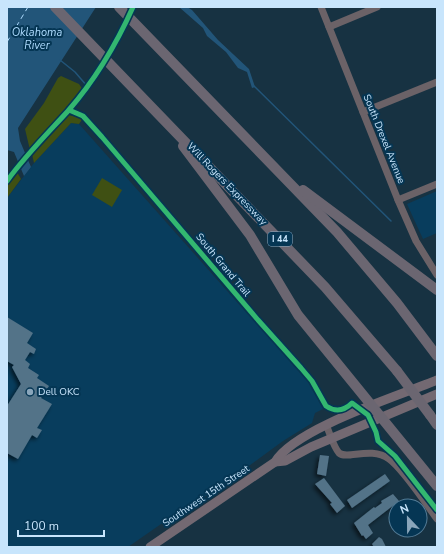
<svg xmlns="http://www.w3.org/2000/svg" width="444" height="554" viewBox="0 0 444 554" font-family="'Nunito Sans',sans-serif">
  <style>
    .built { fill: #083d5d }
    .green { fill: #3f5013 }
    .water { fill: #225579 }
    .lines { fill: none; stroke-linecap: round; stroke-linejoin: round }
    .stream { stroke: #225579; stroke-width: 1.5 }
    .ferry { stroke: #aedbfe; stroke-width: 1; stroke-dasharray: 5 4; stroke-linecap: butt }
    .building { fill: #537388; filter: url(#shadow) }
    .minor { stroke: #6b6267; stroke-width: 7 }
    .major { stroke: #736972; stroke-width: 9 }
    .highway { stroke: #6b6671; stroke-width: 10 }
    .highway-bridge { stroke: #6b6671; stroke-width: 10 }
    .cycleway-casing { stroke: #053654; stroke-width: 8 }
    .cycleway { stroke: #33b770; stroke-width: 5 }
    .poi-dot { fill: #8aa6bb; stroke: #053654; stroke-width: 1.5 }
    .labels { text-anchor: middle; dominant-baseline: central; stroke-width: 4; stroke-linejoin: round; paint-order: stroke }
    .shield { fill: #053654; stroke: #8eb0ca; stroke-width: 1 }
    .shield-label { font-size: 9px; font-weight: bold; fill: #c8e5fc }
    .street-label { font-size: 10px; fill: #c8e5fc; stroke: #053654 }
    .poi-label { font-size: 10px; fill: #c8e5fc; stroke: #053654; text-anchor: start }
    .water-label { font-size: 11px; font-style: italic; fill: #aedbfe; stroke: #053654 }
  </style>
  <defs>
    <filter id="shadow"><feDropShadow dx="-2.5" dy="2.5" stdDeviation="2" flood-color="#0009"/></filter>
  </defs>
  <rect width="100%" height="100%" fill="#173242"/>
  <!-- built -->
  <g class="built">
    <path d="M71 123 79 124 308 382 323 409 315 413 312 423 283 441 216 490 174 515 128 547H7V198L34 163Z"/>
    <path d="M437 191V233L423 239 407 204Z"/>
  </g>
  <!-- green -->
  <g class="green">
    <path d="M61 76 79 84 83 90 30 150 25 129 44 103 58 78Z"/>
    <path d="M68 115 83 118 79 124 71 123 34 163 32 154Z"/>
    <path d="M17 172 21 179 7 198V184Z"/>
    <path d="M102 178 122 190 112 207 92 195Z"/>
  </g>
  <!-- water -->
  <g class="water">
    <path d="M7 7H96L18 128 20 141 31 167 24 176 14 152 7 150Z"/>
    <path d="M179 7H187L192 10 218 40 249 69 255 87 252 88 247 72 238 68 226 52 207 36 203 28Z"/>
  </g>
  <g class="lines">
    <!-- stream -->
    <g class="stream">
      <path d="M60 60 75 72 87 86"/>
      <path d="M254 86 391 221"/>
    </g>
    <!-- ferry -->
    <path class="ferry" d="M7 42 28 7"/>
  </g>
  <!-- building -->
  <g class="building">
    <path d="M7 317 33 333 27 343 36 349 34 354 30 352 25 360 30 364 28 368 39 375 37 378 49 386 41 398 52 404 37 428 42 430 37 438 32 435 18 459 7 453V406L21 384 12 367 14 365 7 361Z"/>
    <path d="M320 455 329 456 326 476 317 474Z"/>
    <path d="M385 474 390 481 352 508 347 500Z"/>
    <path d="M324 478 345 506 337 513 330 504 332 503 315 484Z"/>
    <path d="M393 494 399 501 368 525 373 533 366 539 363 535 362 536 354 523 374 507 375 508 382 503 381 501Z"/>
    <path d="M379 537 382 539 386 547H374L372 544Z"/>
  </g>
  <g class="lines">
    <!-- minor -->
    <g class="minor">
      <path d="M321 7 398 200 416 241 437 275"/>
      <path d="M329 27 377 7"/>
      <path d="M363 112 437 82"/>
      <path d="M398 200 437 184"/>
      <path d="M326 425C330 433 333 446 339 453 347 460 371 446 389 459 403 469 426 504 437 519"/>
    </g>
    <!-- major -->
    <g class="major">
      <path d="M275 462 285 461 311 447 437 394"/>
      <path d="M150 547 275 462C295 428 399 396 437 380"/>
    </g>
    <!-- highway -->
    <g class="highway">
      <path d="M55 7 325 287 397 371"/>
      <path d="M119 7 337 232 397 303 437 356"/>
      <path d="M183 146 250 235 298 315 437 486"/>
      <path d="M303 190 437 290"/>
      <path d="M430 415 437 425"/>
    </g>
    <!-- highway-bridge -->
    <path class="highway-bridge" d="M397 371 430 415"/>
    <defs>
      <g id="cycleway">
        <path d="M69 110 83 116 102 137 258 320 301 368 312 381 326 406C335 412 344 411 352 403L368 415 376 432 378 441 395 456 437 510"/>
        <path d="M7 181C25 156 47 134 68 111 95 80 116 45 133 7"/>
      </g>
    </defs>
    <!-- cycleway casing -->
    <use href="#cycleway" class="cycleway-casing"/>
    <!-- cycleway -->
    <use href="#cycleway" class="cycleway"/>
  </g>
  <!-- markers -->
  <circle class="poi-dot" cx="30" cy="392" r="4"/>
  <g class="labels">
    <!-- shield labels -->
    <rect class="shield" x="268" y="232" width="24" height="14" rx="3"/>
    <g class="shield-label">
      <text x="280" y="239">I 44</text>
    </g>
    <!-- street labels -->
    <g class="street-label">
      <text transform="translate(384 139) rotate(68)">South Drexel Avenue</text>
      <text transform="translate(227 184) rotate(46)">Will Rogers Expressway</text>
      <text transform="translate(223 265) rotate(50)">South Grand Trail</text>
      <text transform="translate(206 496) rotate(-34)">Southwest 15th Street</text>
    </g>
    <!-- poi labels -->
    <g class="poi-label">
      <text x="38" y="392">Dell OKC</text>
    </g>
    <!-- water labels -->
    <g class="water-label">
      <text x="37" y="32">Oklahoma<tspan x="37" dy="13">River</tspan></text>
    </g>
  </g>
  <!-- border -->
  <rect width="444" height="554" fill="none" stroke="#c8e5fc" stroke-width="16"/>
  <!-- north arrow -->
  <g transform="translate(408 518) rotate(338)"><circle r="19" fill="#053654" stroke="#537c97"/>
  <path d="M0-3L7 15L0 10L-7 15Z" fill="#8aa6bb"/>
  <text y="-6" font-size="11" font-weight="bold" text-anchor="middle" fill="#c8e5fc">N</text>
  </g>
  <!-- scale -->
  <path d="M18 530v6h86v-6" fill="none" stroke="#c8e5fc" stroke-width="2"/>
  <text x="24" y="530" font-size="12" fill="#c8e5fc" stroke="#053654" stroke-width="3" paint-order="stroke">100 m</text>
</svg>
